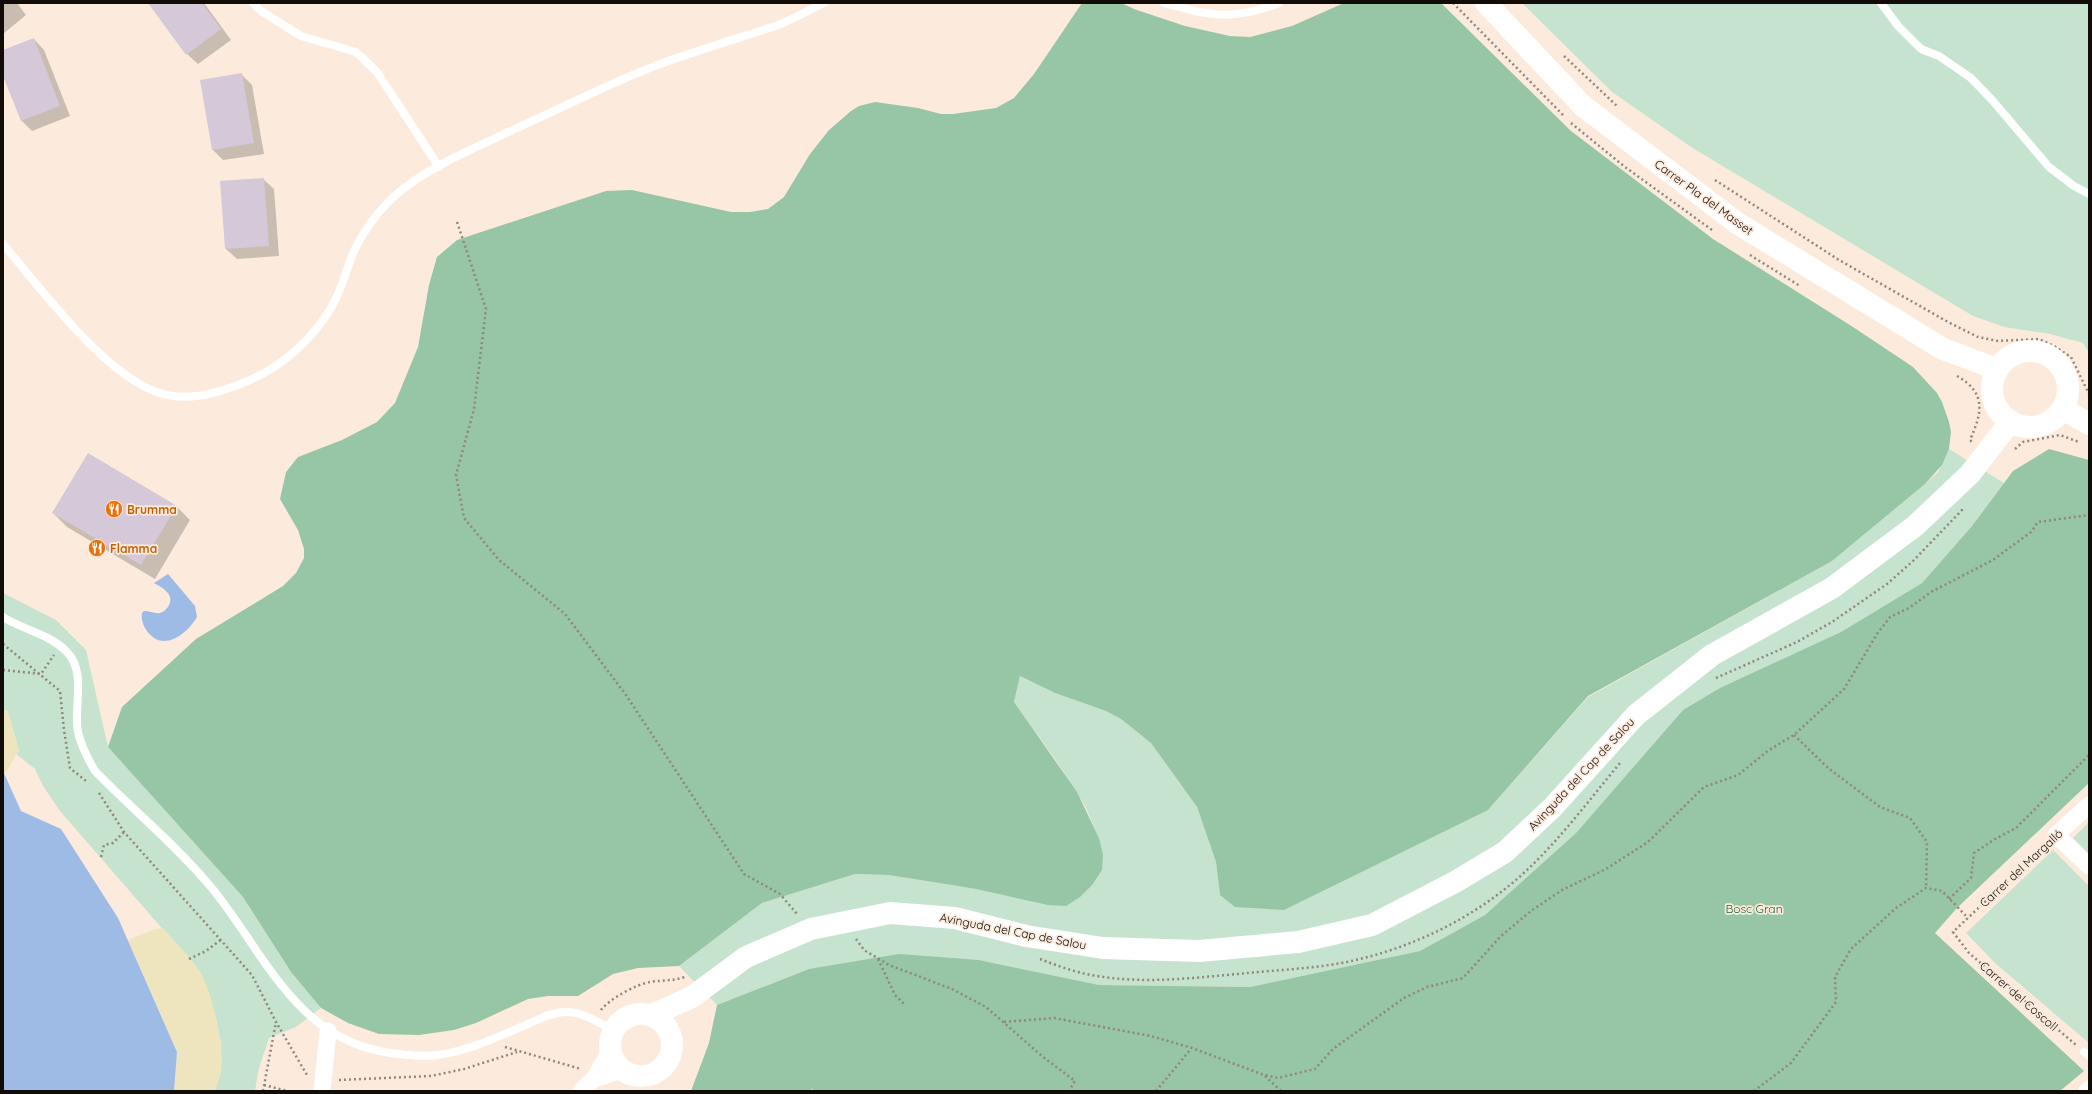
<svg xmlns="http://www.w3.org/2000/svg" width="2092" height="1094" viewBox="0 0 2092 1094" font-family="Quicksand,sans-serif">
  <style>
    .green { fill: #c6e3cf }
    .forest { fill: #96c6a5 }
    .sand { fill: #eee5bf }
    .water { fill: #9dbbe5 }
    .shadow { fill: #0003 }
    .building { fill: #d5c8d8 }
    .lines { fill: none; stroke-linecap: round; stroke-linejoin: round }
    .path { stroke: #91867c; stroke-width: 2.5; stroke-dasharray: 2 3; stroke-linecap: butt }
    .lane { stroke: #fff; stroke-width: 8 }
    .street { stroke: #fff; stroke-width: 17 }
    .secondary { stroke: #fff; stroke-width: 22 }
    .labels { text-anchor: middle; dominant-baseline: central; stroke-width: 3.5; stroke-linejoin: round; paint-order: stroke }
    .street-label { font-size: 12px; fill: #110c08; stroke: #fcebdd }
    .food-label { font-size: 12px; font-weight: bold; fill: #c56008; stroke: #fcebdd; text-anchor: start }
    .park-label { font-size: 12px; fill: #17623a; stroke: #fcebdd }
  </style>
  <rect width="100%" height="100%" fill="#fcebdd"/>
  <!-- green -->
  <g class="green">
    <path d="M1522 3H2089V353L2083 343 2050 334 2004 327 1973 316 1694 149 1612 92Z"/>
    <path d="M1949 449 2004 483 1972 526 1922 583 1841 632 1683 710 1576 833 1485 915 1420 951 1250 987 1099 985 979 960 809 969 717 1005 679 966 762 903 855 874 889 875 976 889 1099 838 1085 806 1057 762 1014 702 1020 676 1055 693 1106 711 1121 719 1151 743 1197 807 1216 862 1220 895 1488 810 1588 697 1832 561 1925 484 1938 472Z"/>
    <path d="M3 593 56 620 86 650 108 747 243 897 291 972 321 1008 296 1027 269 1038 259 1068 255 1091H215L221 1071V1044L216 1018 199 971 60 811 43 786 35 769 16 754 19 750 7 710H3Z"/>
    <path d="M2089 822V854L2073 838Z"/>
    <path d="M2053 850 2089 886V1043L1996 964 1966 933Z"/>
  </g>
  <!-- forest -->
  <g class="forest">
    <path d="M1082 3H1121L1134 9 1185 26 1230 36 1250 37 1292 26 1344 3H1441L1571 131 1713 239 1853 327 1913 367 1937 393 1942 402 1949 422 1951 432 1949 449 1942 465 1925 484 1832 561 1588 696 1488 810 1284 910 1235 907 1220 895 1216 862 1197 807 1151 743 1121 719 1106 711 1055 693 1020 676 1014 702 1077 792 1099 838 1103 855 1102 870 1092 885 1080 897 1066 906 1048 905 976 889 889 875 855 874 762 903 679 966 638 968 613 974 578 996H548L528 999 476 1023 454 1030 419 1035 379 1034 348 1023 321 1008 291 972 243 897 108 747 122 707 196 639 283 586 296 573 304 558V549L298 530 280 499 286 472 298 457 342 440 377 422 395 403 418 347 429 285 437 257 457 240 606 191 632 190 731 212H750L768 209 784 197 810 154 829 130 851 111 859 106 875 102 918 108 941 114H953L996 108 1014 98 1034 74Z"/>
    <path d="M2049 449 2089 460V783L1957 908 1935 933 2084 1071 2060 1091H814L812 1089 810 1091H691L709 1043 717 1005 809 969 899 954 979 960 1099 985 1250 987 1420 951 1485 915 1576 833 1683 710 1720 688 1841 632 1922 583 1972 526 2013 471Z"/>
  </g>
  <!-- sand -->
  <g class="sand">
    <path d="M3 710H7L19 750 5 774 3 771Z"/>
    <path d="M163 928C175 942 188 955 199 970 212 990 225 1048 221 1071 220 1077 217 1084 215 1091H174L177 1051 128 940 152 930Z"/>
  </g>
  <!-- water -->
  <g class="water">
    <path d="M168 574 195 606 197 617C187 634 163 653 147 631 143 625 141 620 142 613L144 611C149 611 155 614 160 613 164 612 165 610 168 607 176 595 163 588 154 583Z"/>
    <path d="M3 771 21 811 61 829 118 918 177 1052 174 1091H3Z"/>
  </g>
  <!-- shadow -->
  <g class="shadow">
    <path d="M3 3H17L26 15 3 34Z"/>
    <path d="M150 3H204L231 40 198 64 187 54Z"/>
    <path d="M34 39 44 50 70 116 32 131 21 120 3 73V51Z"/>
    <path d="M241 74 252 85 264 154 223 160 213 150 201 81Z"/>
    <path d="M263 179 274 189 279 256 237 259 226 249Z"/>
    <path d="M176 506 190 520 155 579 67 527 53 513Z"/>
  </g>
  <!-- building -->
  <g class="building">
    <path d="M148 3H202L221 29 186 55Z"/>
    <path d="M34 38 60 106 21 121 3 76V50Z"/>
    <path d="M242 73 254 143 212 150 200 80Z"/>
    <path d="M264 178 269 246 225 249 220 181Z"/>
    <path d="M88 453 177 506 141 565 52 513Z"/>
  </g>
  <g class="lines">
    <!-- path -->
    <g class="path">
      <path d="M1453 3 1563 115"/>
      <path d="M1564 56 1617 106"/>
      <path d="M1571 123 1625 167 1712 230"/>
      <path d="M1715 180 1839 260 1948 322 1978 337 1998 341 2039 339 2054 346 2071 357 2089 394"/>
      <path d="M457 222 486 309 474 409 456 475 464 518 499 560 565 614 626 695 744 874 780 894 797 914"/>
      <path d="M1750 255 1800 286"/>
      <path d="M1957 376C1987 393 1982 413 1970 440L1972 442"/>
      <path d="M2015 449 2023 442 2060 435 2079 442"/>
      <path d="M3 644 60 691 64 730 70 768 86 781"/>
      <path d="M3 670 41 674 54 655"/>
      <path d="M1716 678 1797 642 1832 622 1887 584 1913 561 1963 509"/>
      <path d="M1794 735 1828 768 1880 807 1910 818 1927 842 1926 888"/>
      <path d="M99 793 124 832 252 975 276 1022 307 1075"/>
      <path d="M2044 846 1953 932 1969 953 2076 1045"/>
      <path d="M101 857 104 845 113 843 124 832"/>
      <path d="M1949 899 1971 878 1974 853 1995 839 2016 828 2089 755"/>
      <path d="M856 939 864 950 889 965 952 989 986 1007 1043 1057 1075 1081 1069 1091"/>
      <path d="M189 959 206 951 222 939"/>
      <path d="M878 959 895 995 904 1004"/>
      <path d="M1040 959C1058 966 1077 973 1097 976 1144 984 1191 978 1238 974 1274 970 1311 969 1347 962 1413 948 1477 917 1527 870 1561 838 1590 799 1620 763"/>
      <path d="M601 1010C609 999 637 984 650 982 663 980 673 981 685 977"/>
      <path d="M1004 1022 1054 1018 1151 1036 1192 1048 1264 1075"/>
      <path d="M505 1047 581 1069"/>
      <path d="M339 1080 431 1076 464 1069 517 1052"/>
      <path d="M264 1085 287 1091"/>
      <path d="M263 1091 276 1022"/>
      <path d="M1156 1091 1191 1049"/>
      <path d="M1281 1091 1264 1075 1278 1078 1315 1069 1333 1049 1404 998 1427 987 1463 978 1501 936 1531 911 1562 890 1606 869 1648 842 1704 787 1738 775 1769 750 1794 735 1844 689 1877 634 1890 617 1909 608 1931 592 1993 560 2031 532 2038 522 2089 515"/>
      <path d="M1754 1091 1791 1063 1836 1002 1835 977 1851 949 1896 908 1926 888 1942 891 1968 918"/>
    </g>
    <!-- lane -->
    <g class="lane">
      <path d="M253 3 261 11 301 36 356 52 377 72 439 167"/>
      <path d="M1164 3C1211 16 1233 21 1279 3"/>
      <path d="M1881 3 1898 26 1921 49 1939 56 1971 78 1993 101 2049 167 2074 186 2089 194"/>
      <path d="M3 244C41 288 114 390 173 396 196 399 216 393 238 385 278 370 309 344 331 308 342 290 346 270 354 251 368 222 387 199 414 181 446 159 484 144 519 127 566 106 612 82 660 64 699 50 739 38 778 25 794 19 809 10 824 3"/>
      <path d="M3 617C23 630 50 634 67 652 87 673 73 707 78 732 81 746 88 759 95 771 133 810 176 845 211 887 263 950 294 1037 385 1052 402 1055 420 1057 437 1055 467 1051 493 1039 521 1027 536 1021 550 1012 567 1012 583 1012 598 1023 612 1029"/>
      <path d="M2084 1052 2089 1056"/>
    </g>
    <!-- street -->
    <g class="street">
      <path d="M2089 805 2056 835 2089 866"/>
      <path d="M594 1079 622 1070"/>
      <path d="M322 1091 328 1031"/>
      <path d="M581 1091 594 1079 609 1053"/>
      <path d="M2087 1091 2089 1089"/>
    </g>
    <!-- secondary -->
    <g class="secondary">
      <path d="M1486 3 1583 106 1737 223 1943 349 1997 369"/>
      <circle cx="2030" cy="389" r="38"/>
      <path d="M2063 409 2089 424"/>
      <circle cx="641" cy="1045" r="31"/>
      <path d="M652 1015 692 997 746 957 811 929 890 913 955 918 1026 936 1103 948 1199 951 1298 942 1372 925 1455 882 1505 852 1552 808 1636 715 1712 655 1832 588 1915 526 1970 474 2010 422"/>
    </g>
  </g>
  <!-- icons -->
  <defs>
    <symbol id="restaurant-disc" viewBox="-11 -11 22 22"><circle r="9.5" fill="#e8710a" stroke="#fcebdd"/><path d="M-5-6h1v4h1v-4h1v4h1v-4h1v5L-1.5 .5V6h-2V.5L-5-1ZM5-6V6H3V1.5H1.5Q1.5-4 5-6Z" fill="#fff"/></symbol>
  </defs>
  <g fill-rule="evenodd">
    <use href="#restaurant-disc" x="104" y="499" width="20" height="20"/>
    <use href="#restaurant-disc" x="87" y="538" width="20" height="20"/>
  </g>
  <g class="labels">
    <!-- street labels -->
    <g class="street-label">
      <text transform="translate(1704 197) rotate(36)">Carrer Pla del Masset</text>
      <text transform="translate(1581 774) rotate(-47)">Avinguda del Cap de Salou</text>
      <text transform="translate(2021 868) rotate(-43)">Carrer del Margalló</text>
      <text transform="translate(1013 931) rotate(11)">Avinguda del Cap de Salou</text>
      <text transform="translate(2019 996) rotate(41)">Carrer del Coscoll</text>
    </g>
    <!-- food labels -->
    <g class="food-label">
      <text x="127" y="509">Brumma</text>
      <text x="110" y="548">Flamma</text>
    </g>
    <!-- park labels -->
    <g class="park-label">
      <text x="1754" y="908">Bosc Gran</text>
    </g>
  </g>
  <!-- border -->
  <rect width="2092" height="1094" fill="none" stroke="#110c08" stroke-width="8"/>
</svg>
